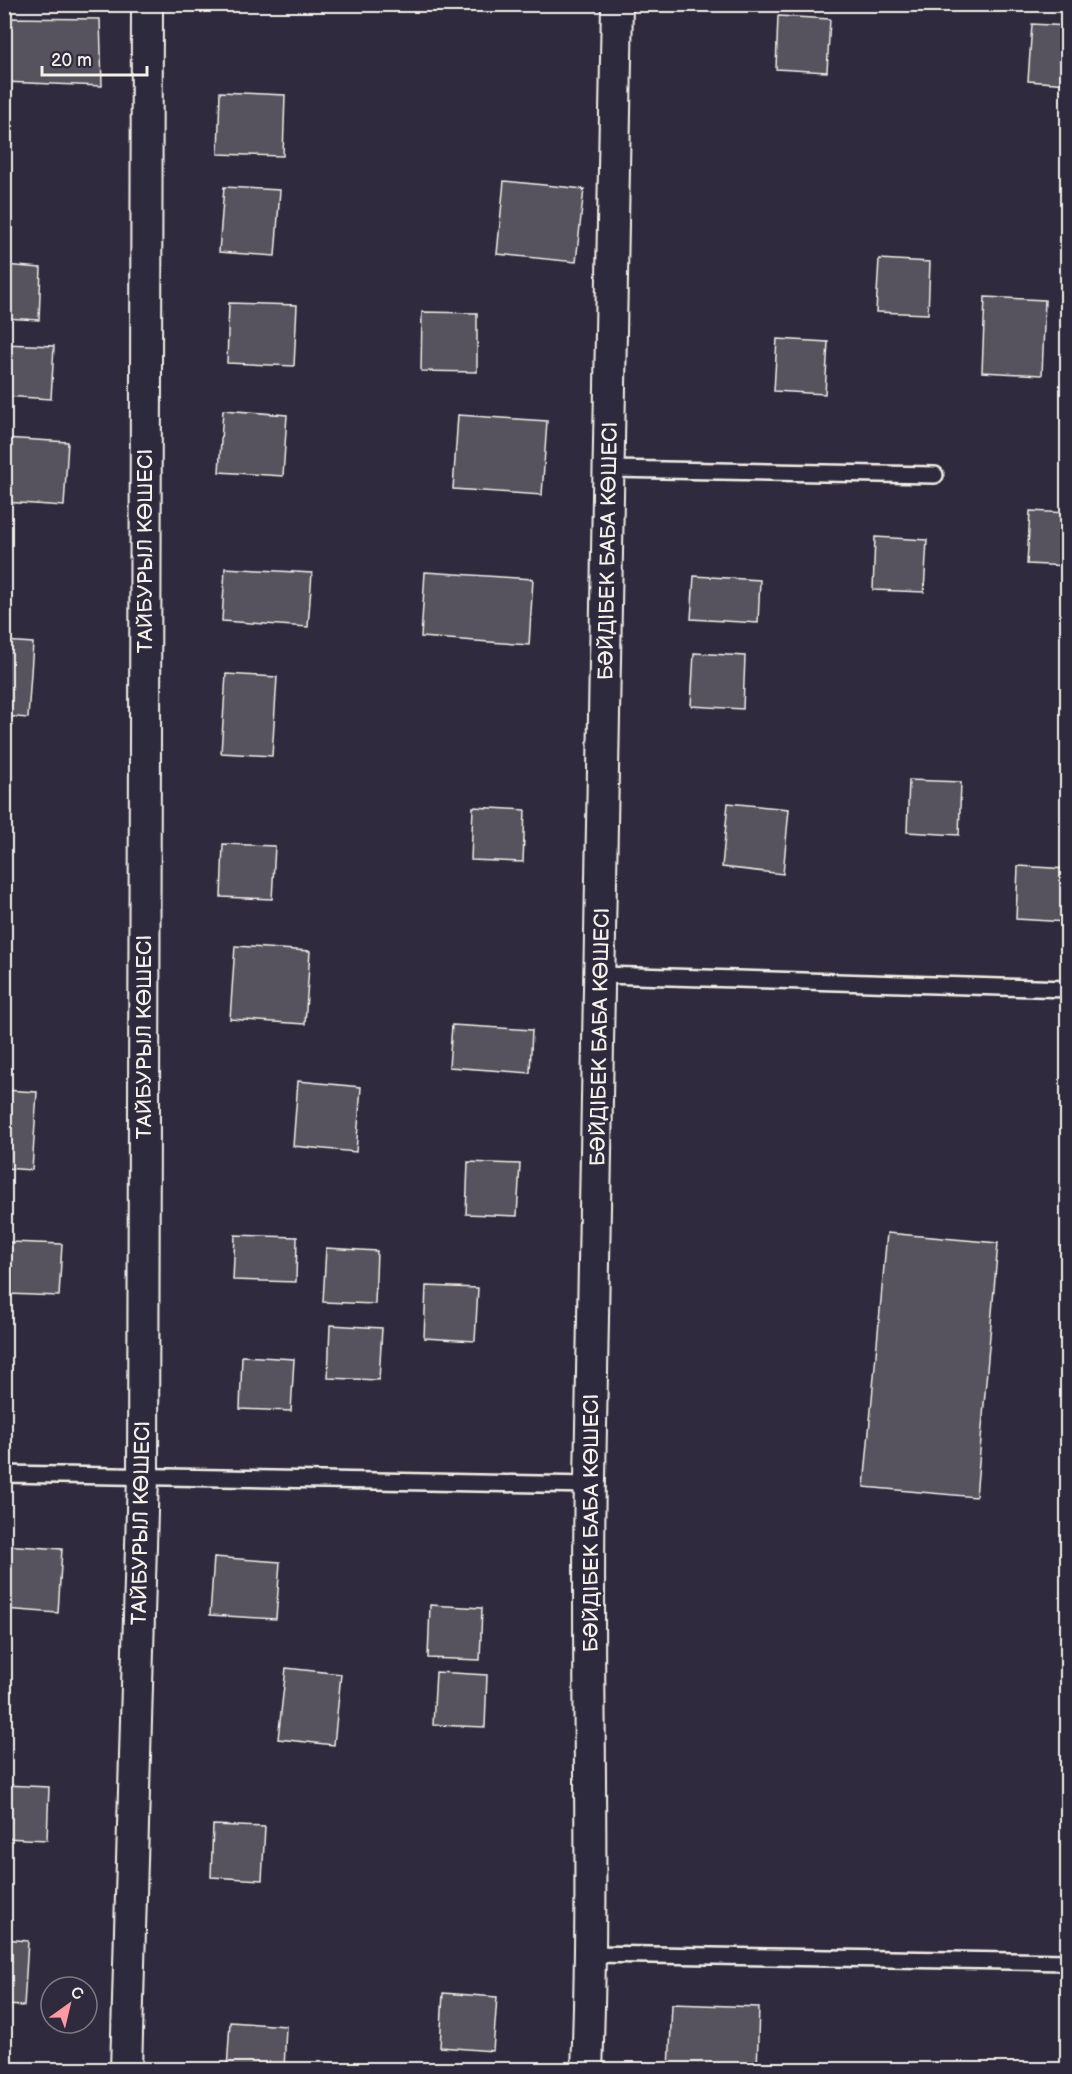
<svg xmlns="http://www.w3.org/2000/svg" width="1072" height="2074" viewBox="0 0 1072 2074" font-family="'Balsamiq Sans',sans-serif">
  <style>
    .building { fill: #56525f; stroke: #f4f1e8; stroke-width: 1.5 }
    .lines { fill: none; stroke-linecap: round; stroke-linejoin: round }
    .lane-casing { stroke: #f4f1e8; stroke-width: 20 }
    .street-casing { stroke: #f4f1e8; stroke-width: 34 }
    .lane { stroke: #2f2a3d; stroke-width: 15 }
    .street { stroke: #2f2a3d; stroke-width: 30 }
    .labels { text-anchor: middle; dominant-baseline: central; stroke-width: 4.5; stroke-linejoin: round; paint-order: stroke }
    .street-label { font-size: 21px; fill: #f4f1e8; stroke: #2f2a3d }
  </style>
  <rect width="100%" height="100%" fill="#2f2a3d"/>
  <filter id="ink" filterUnits="userSpaceOnUse"><feTurbulence type="fractalNoise" baseFrequency=".0167" numOctaves="2"/><feDisplacementMap in="SourceGraphic" scale="12" xChannelSelector="R" yChannelSelector="G"/><feConvolveMatrix kernelMatrix="1 2 1 2 8 2 1 2 1" color-interpolation-filters="sRGB"/></filter>
  <g filter="url(#ink)">
    <!-- building -->
    <g class="building">
      <path d="M778 16 830 19 827 72 776 69Z"/>
      <path d="M5 18 100 19 102 86 4 82Z"/>
      <path d="M1032 24 1068 26V84L1028 81Z"/>
      <path d="M220 92 285 95 283 156 218 154Z"/>
      <path d="M504 181 584 189 576 262 497 254Z"/>
      <path d="M224 187 280 190 275 256 219 252Z"/>
      <path d="M879 259 930 262 928 314 876 312Z"/>
      <path d="M4 265 41 268 39 320 4 318Z"/>
      <path d="M985 297 1045 300 1042 375 982 372Z"/>
      <path d="M229 303 297 305 294 366 227 363Z"/>
      <path d="M422 312 477 313V372L421 371Z"/>
      <path d="M777 339 828 342 825 394 774 391Z"/>
      <path d="M4 344 54 346 51 399 4 396Z"/>
      <path d="M223 410 287 415 283 476 219 472Z"/>
      <path d="M458 415 547 421 542 495 453 489Z"/>
      <path d="M4 438 68 442 64 506 4 502Z"/>
      <path d="M1030 511 1068 513V566L1027 564Z"/>
      <path d="M875 537 927 540 924 592 873 590Z"/>
      <path d="M225 568 312 573 308 627 222 621Z"/>
      <path d="M425 572 533 579 529 645 421 637Z"/>
      <path d="M694 576 760 580 758 623 691 619Z"/>
      <path d="M4 641 33 643 28 718 4 716Z"/>
      <path d="M694 653 745 656 743 709 691 706Z"/>
      <path d="M226 674 277 677 272 756 221 753Z"/>
      <path d="M909 780 961 782 959 835 907 832Z"/>
      <path d="M728 803 789 809 783 874 722 867Z"/>
      <path d="M473 807 525 810 523 862 471 860Z"/>
      <path d="M223 844 275 846 272 899 221 897Z"/>
      <path d="M1018 866 1068 869 1067 922 1016 919Z"/>
      <path d="M235 946 310 951 305 1024 230 1019Z"/>
      <path d="M452 1025 532 1030 530 1073 449 1067Z"/>
      <path d="M298 1081 361 1087 356 1152 293 1146Z"/>
      <path d="M4 1090 37 1092 32 1170 4 1168Z"/>
      <path d="M468 1162 520 1164 517 1216 466 1214Z"/>
      <path d="M887 1233 998 1243 976 1497 864 1487Z"/>
      <path d="M235 1235 297 1237 296 1282 233 1280Z"/>
      <path d="M10 1242 62 1244 59 1296 8 1294Z"/>
      <path d="M326 1248 377 1251 375 1304 323 1302Z"/>
      <path d="M426 1286 478 1288 475 1341 424 1338Z"/>
      <path d="M330 1325 382 1328 379 1380 328 1378Z"/>
      <path d="M242 1356 294 1359 291 1411 240 1409Z"/>
      <path d="M4 1545 62 1549 58 1613 4 1609Z"/>
      <path d="M214 1557 280 1562 276 1619 210 1615Z"/>
      <path d="M430 1605 482 1608 480 1660 428 1658Z"/>
      <path d="M286 1668 341 1674 334 1745 278 1739Z"/>
      <path d="M436 1672 487 1675 485 1727 433 1725Z"/>
      <path d="M4 1785 49 1787 47 1840 4 1838Z"/>
      <path d="M213 1825 265 1827 262 1880 211 1877Z"/>
      <path d="M4 1939 28 1941 24 2006 4 2005Z"/>
      <path d="M443 1993 497 1997 493 2051 440 2047Z"/>
      <path d="M672 2004 759 2007 757 2070H669Z"/>
      <path d="M230 2022 286 2026 284 2070H227Z"/>
    </g>
    <g class="lines">
      <defs>
        <g id="lane">
          <path d="M610 469 935 475"/>
          <path d="M602 975 1068 989"/>
          <path d="M4 1474 590 1485"/>
          <path d="M592 1954 1068 1962"/>
        </g>
        <g id="street">
          <path d="M126 2070 143 1476 147 4"/>
          <path d="M587 2070C595 1872 586 1675 590 1478 600 987 609 496 617 4"/>
        </g>
      </defs>
      <!-- lane casing -->
      <use href="#lane" class="lane-casing"/>
      <!-- street casing -->
      <use href="#street" class="street-casing"/>
      <!-- lane -->
      <use href="#lane" class="lane"/>
      <!-- street -->
      <use href="#street" class="street"/>
    </g>
  </g>
  <g class="labels">
    <!-- street labels -->
    <g class="street-label">
      <text transform="translate(145 551) rotate(-90)">ТАЙБУРЫЛ КӨШЕСІ</text>
      <text transform="translate(608 551) rotate(-89)">БӘЙДІБЕК БАБА КӨШЕСІ</text>
      <text transform="translate(144 1037) rotate(-90)">ТАЙБУРЫЛ КӨШЕСІ</text>
      <text transform="translate(600 1037) rotate(-89)">БӘЙДІБЕК БАБА КӨШЕСІ</text>
      <text transform="translate(141 1523) rotate(-89)">ТАЙБУРЫЛ КӨШЕСІ</text>
      <text transform="translate(591 1523) rotate(-90)">БӘЙДІБЕК БАБА КӨШЕСІ</text>
    </g>
  </g>
  <!-- margin -->
  <rect width="1072" height="2074" fill="none" stroke="#2f2a3d" stroke-width="24"/>
  <rect x="12" y="12" width="1048" height="2050" fill="none" stroke="#f4f1e8" stroke-width="2" filter="url(#ink)"/>
  <!-- north arrow -->
  <g transform="translate(69 2005) rotate(34)"><circle r="28" fill="#2f2a3d" stroke="#7e7a81" stroke-width="1.5"/>
  <path d="M0-4.5L10 22L0 15L-10 22Z" fill="#ff9aa2"/>
  <text y="-9" font-size="16" font-weight="bold" text-anchor="middle" fill="#f4f1e8">С</text>
  </g>
  <!-- scale -->
  <path d="M42 66v9h105v-9" fill="none" stroke="#f4f1e8" stroke-width="3"/>
  <text x="51" y="66" font-size="18" fill="#f4f1e8" stroke="#2f2a3d" stroke-width="4.5" paint-order="stroke">20 m</text>
</svg>
